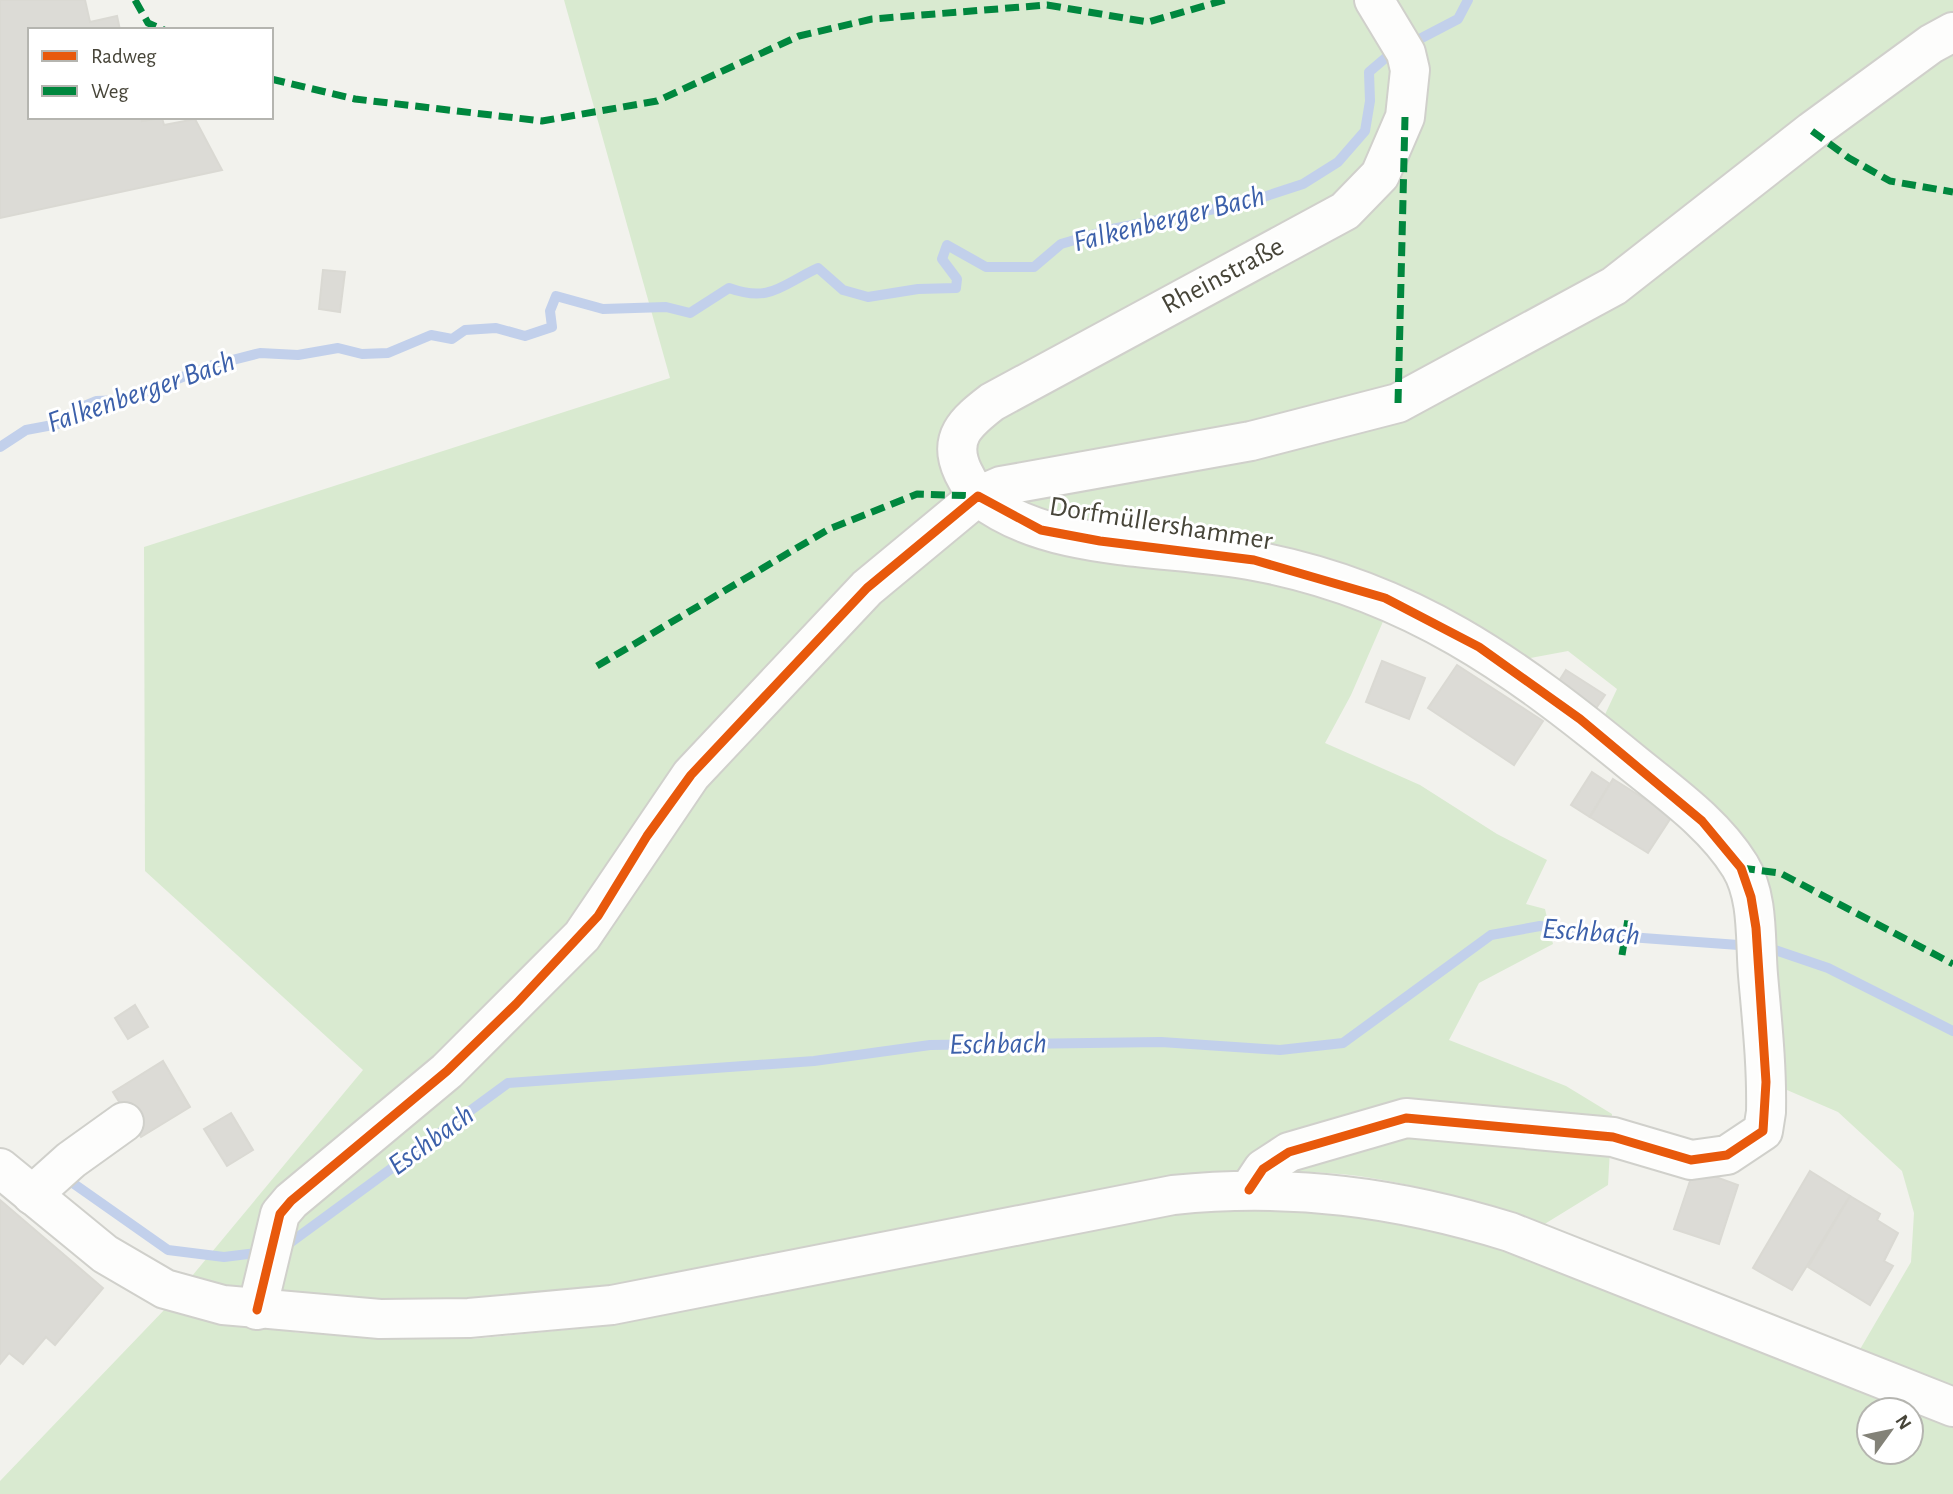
<svg xmlns="http://www.w3.org/2000/svg" width="1953" height="1494" viewBox="0 0 1953 1494" font-family="'Alegreya Sans',sans-serif">
  <style>
    .green { fill: #d9ead0; fill-rule: evenodd }
    .lines { fill: none; stroke-linecap: round; stroke-linejoin: round }
    .stream { stroke: #c2d0eb; stroke-width: 10 }
    .building { fill: #dcdbd6; stroke: #dad9d3; stroke-width: 2 }
    .minor-casing { stroke: #d0d0cb; stroke-width: 42 }
    .minor { stroke: #fdfdfc; stroke-width: 38 }
    .quiet { stroke: #00873e; stroke-width: 7; stroke-dasharray: 14 7; stroke-linecap: butt }
    .cycleway-casing { stroke: #fff; stroke-width: 13 }
    .cycleway { stroke: #e8590c; stroke-width: 9 }
    .labels { text-anchor: middle; dominant-baseline: central; stroke-width: 6; stroke-linejoin: round; paint-order: stroke }
    .street-label { font-size: 28px; fill: #474539; stroke: #fff }
    .water-label { font-size: 30px; font-style: italic; fill: #3c60aa; stroke: #fff }
  </style>
  <rect width="100%" height="100%" fill="#f2f2ed"/>
  <!-- green -->
  <g class="green">
    <path d="M564 0H1953V1386L1859 1351 1911 1262 1914 1213 1902 1171 1838 1112 1780 1087 1770 923 1757 854 1689 790 1601 723 1617 689 1568 651 1525 659 1385 617 1351 695 1325 743 1420 785 1497 834 1547 860 1526 904 1545 909 1553 944 1479 983 1449 1040 1566 1086 1612 1114 1608 1185 1543 1225C1490 1206 1438 1190 1383 1180 1311 1167 1235 1171 1163 1177L572 1296 392 1302 226 1290 192 1276 363 1070 145 871 144 547 670 378Z"/>
    <path d="M1269 1209 1343 1213 1485 1241 1953 1424V1494H0V1481L166 1308 299 1333 472 1339 596 1327 1102 1226 1188 1212ZM1869 1410H1911V1452H1869Z"/>
  </g>
  <g class="lines">
    <!-- stream -->
    <g class="stream">
      <path d="M0 447 26 430 58 424 79 408 96 401 124 400 213 365 260 353 298 355 338 348 362 354 388 353 431 335 452 339 465 330 496 328 525 336 552 327 550 311 556 296 603 309 666 307 690 313 729 288C771 303 781 285 818 268L843 290 868 297 918 289 956 288 957 279 942 259 947 245 986 267H1034L1061 244 1112 229 1245 203 1303 184 1338 162 1365 131 1370 101 1369 72 1389 55 1458 19 1468 0"/>
      <path d="M67 1179 168 1250 224 1257 264 1252"/>
      <path d="M283 1248 508 1083 814 1061 930 1045 1161 1042 1280 1050 1343 1043 1491 935 1540 926 1629 937 1766 947 1828 968 1953 1031"/>
    </g>
  </g>
  <!-- building -->
  <g class="building">
    <path d="M0 0H85L90 22 117 16 120 30H30V117H142V121L162 118 164 125 195 119 222 170 0 218Z"/>
    <path d="M323 270 345 272 340 312 319 309Z"/>
    <path d="M1382 661 1425 678 1409 719 1366 702Z"/>
    <path d="M1457 665 1543 721 1514 765 1428 708Z"/>
    <path d="M1566 670 1605 695 1592 714 1554 689Z"/>
    <path d="M1592 772 1610 784 1590 817 1571 805Z"/>
    <path d="M1613 779 1672 816 1648 853 1590 817Z"/>
    <path d="M135 1005 148 1027 128 1039 115 1018Z"/>
    <path d="M163 1061 190 1107 141 1137 113 1092Z"/>
    <path d="M231 1113 253 1150 227 1166 204 1129Z"/>
    <path d="M1694 1169 1738 1185 1719 1244 1674 1229Z"/>
    <path d="M1810 1171 1850 1196 1792 1290 1753 1268Z"/>
    <path d="M1850 1196 1880 1214 1877 1220 1898 1233 1884 1261 1893 1266 1870 1305 1808 1267Z"/>
    <path d="M0 1200 103 1288 55 1345 46 1337 23 1364 9 1353 0 1364Z"/>
  </g>
  <g class="lines">
    <defs>
      <g id="minor">
        <path d="M0 1168 105 1254 165 1289 223 1305 380 1319 469 1318 612 1305 1173 1195C1291 1183 1397 1197 1510 1232L1953 1407"/>
        <path d="M1249 1190 1263 1169 1289 1152 1406 1118 1613 1137 1691 1160 1727 1155 1763 1131 1766 1112C1767 1066 1762 1021 1758 975 1755 940 1759 897 1740 866 1714 824 1671 794 1633 763 1515 666 1410 590 1255 561 1169 544 1052 554 980 498 974 492 967 480 963 472 947 438 966 422 992 402L1345 211 1380 175 1405 117 1410 70 1406 53 1374 0"/>
        <path d="M32 1195 71 1160 124 1122"/>
        <path d="M257 1310 280 1214 291 1201 447 1071 582 936 691 775 867 588 978 496 1001 486 1251 441 1398 403 1614 286 1812 131 1931 44 1953 32"/>
      </g>
    </defs>
    <!-- minor casing -->
    <use href="#minor" class="minor-casing"/>
    <!-- minor -->
    <use href="#minor" class="minor"/>
    <!-- quiet -->
    <g class="quiet">
      <path d="M135 0 148 23 164 30"/>
      <path d="M271 79 355 99 542 121 657 101 799 36 872 19 1047 5 1148 22 1225 0"/>
      <path d="M1812 131 1849 158 1890 181 1953 192"/>
      <path d="M1398 403 1405 117"/>
      <path d="M597 666 829 529 917 494 978 496"/>
      <path d="M1741 868 1780 873 1953 964"/>
      <path d="M1622 955 1628 919"/>
    </g>
    <defs>
      <path id="cycleway" d="M257 1310 280 1214 291 1201 447 1071 516 1004 598 916 647 836 691 775 867 588 978 496 1041 530 1100 541 1254 560 1385 598 1479 647 1580 719 1702 821 1741 868 1751 897 1756 928 1766 1082 1763 1131 1727 1155 1691 1160 1613 1137 1406 1118 1289 1152 1263 1169 1249 1190"/>
    </defs>
    <!-- cycleway casing -->
    <use href="#cycleway" class="cycleway-casing"/>
    <!-- cycleway -->
    <use href="#cycleway" class="cycleway"/>
  </g>
  <g class="labels">
    <!-- street labels -->
    <g class="street-label">
      <text transform="translate(1223 276) rotate(-28)">Rheinstraße</text>
      <text transform="translate(1161 524) rotate(9)">Dorfmüllershammer</text>
    </g>
    <!-- water labels -->
    <g class="water-label">
      <text transform="translate(1169 219) rotate(-14)">Falkenberger Bach</text>
      <text transform="translate(141 392) rotate(-19)">Falkenberger Bach</text>
      <text transform="translate(1591 932) rotate(4)">Eschbach</text>
      <text transform="translate(998 1044) rotate(-1)">Eschbach</text>
      <text transform="translate(431 1140) rotate(-36)">Eschbach</text>
    </g>
  </g>
  <!-- legend -->
  <rect x="28" y="28" width="245" height="91" fill="#ffffff" stroke="#b5b5b0" stroke-width="2"/>
  <rect x="42" y="51" width="35" height="10" fill="#e8590c" stroke="#b5b5b0" stroke-width="2"/>
  <text x="91" y="63" font-size="21" fill="#474539">Radweg</text>
  <rect x="42" y="86" width="35" height="10" fill="#00873e" stroke="#b5b5b0" stroke-width="2"/>
  <text x="91" y="98" font-size="21" fill="#474539">Weg</text>
  <!-- north arrow -->
  <g transform="translate(1890 1431) rotate(57)"><circle r="33" fill="#ffffff" stroke="#b5b5b0" stroke-width="2"/>
  <path d="M0-5L12 26L0 18L-12 26Z" fill="#838278"/>
  <text y="-10" font-size="19" font-weight="bold" text-anchor="middle" fill="#474539">N</text>
  </g>
</svg>
